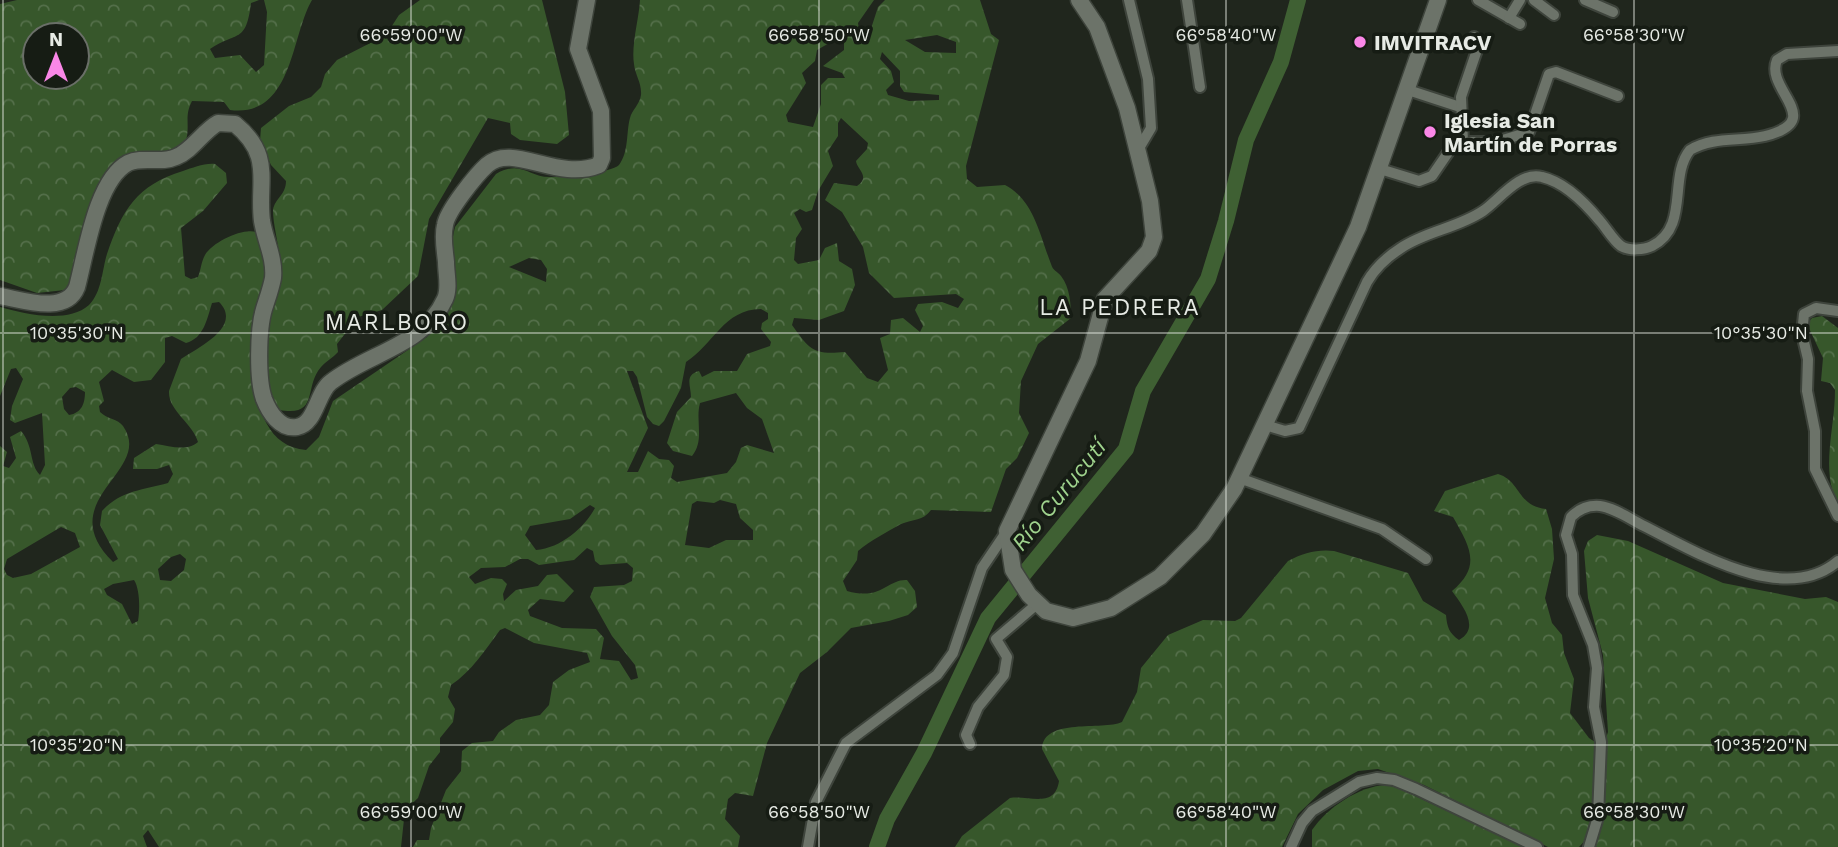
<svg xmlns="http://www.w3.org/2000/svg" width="1838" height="847" viewBox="0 0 1838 847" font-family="'Work Sans',sans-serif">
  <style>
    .forest { fill: url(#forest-crowns); fill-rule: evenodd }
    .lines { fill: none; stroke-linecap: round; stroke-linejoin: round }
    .river { stroke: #3f6033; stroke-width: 16 }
    .street-casing { stroke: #3e443c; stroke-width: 14 }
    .secondary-casing { stroke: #3e443c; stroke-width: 19 }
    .street { stroke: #6c7369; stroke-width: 10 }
    .secondary { stroke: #6c7369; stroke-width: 16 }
    .ticks { fill: none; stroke: #e7ebe5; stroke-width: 2; stroke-opacity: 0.45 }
    .poi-dot { fill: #fa87e7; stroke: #161c14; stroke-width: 2.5 }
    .labels { text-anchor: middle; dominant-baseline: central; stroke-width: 7; stroke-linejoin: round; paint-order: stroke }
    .poi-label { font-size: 21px; font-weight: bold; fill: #e7ebe5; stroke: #161c14; text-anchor: start }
    .neighbourhood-label { font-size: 23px; letter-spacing: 2px; fill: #e7ebe5; stroke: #161c14 }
    .water-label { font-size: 23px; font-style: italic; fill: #9fd38d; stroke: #161c14 }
    .ticks-label { font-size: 18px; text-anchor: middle; fill: #e7ebe5; stroke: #161c14; stroke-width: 7; stroke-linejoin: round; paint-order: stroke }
  </style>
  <defs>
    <pattern id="forest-crowns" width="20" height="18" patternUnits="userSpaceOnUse" patternTransform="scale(1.75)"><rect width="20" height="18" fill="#37572b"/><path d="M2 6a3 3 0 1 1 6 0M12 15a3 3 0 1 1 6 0" fill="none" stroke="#546f4a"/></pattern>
  </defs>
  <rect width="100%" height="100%" fill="#20261d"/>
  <!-- forest -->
  <g class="forest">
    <path d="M17 0H259L251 3C246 44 237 31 210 49L215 58 240 55 256 72 264 65 267 12 264 0H312C291 35 293 118 230 110L224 102 192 101C182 120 194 128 181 153L128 160 72 280 65 290 37 293 0 280V4ZM35 35H77V77H35Z"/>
    <path d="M420 0H542L565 92 569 135 557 144 520 140 511 134 510 123 488 118 429 219 418 276 382 310 358 317 337 344 338 352C333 358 326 361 321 367 303 388 320 417 279 410 248 384 276 298 279 263 280 246 273 227 273 210 275 198 286 195 286 181L271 165 260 141 261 128 289 106 311 97 321 87 325 74 337 60 386 35 399 15Z"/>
    <path d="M640 0H874L858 23 860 37 864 40 868 38 878 7 885 0H980L991 34 999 40 966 166 967 179 977 187 1005 185C1034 200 1040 236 1051 264 1053 271 1057 271 1061 276 1070 287 1071 305 1071 318L1038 344 1021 381 1019 413 1029 433 1017 458 1006 469 991 512 931 510C923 521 913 519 901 524 887 532 871 540 858 551L857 560 843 581 847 591C882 601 887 579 907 580L915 591 917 607 908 615 889 621 851 628 827 652 800 673 767 743 753 796 735 793 728 799 725 819 740 836 738 847H413L417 840H429L431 828 446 790 461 771 462 751 472 743 493 741 499 732 516 720 540 715 549 705 553 682 569 670 590 662 587 653 534 643 505 628 500 630C486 649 471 672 451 685L448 697 455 709 453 722 440 738V752L429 766 418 798 405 810 401 847H159L148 830 143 836 147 847H0V446L7 452 3 466 9 468 16 458 10 437 21 431C34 446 29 464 40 475L45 465 42 413 15 423 10 420 12 406 23 379 16 368 11 369 0 396V307C24 314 68 324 89 305 102 292 102 270 107 254 122 210 137 185 183 171 193 168 204 163 215 164L226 173 227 183 203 211 181 228 185 276 191 279 198 277C201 270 201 262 205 255 213 242 242 228 256 232 261 242 266 256 266 268 266 278 261 289 259 299 251 343 243 445 306 450L319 437 333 401 427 337 435 323 455 227 496 174C522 159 529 178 551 177 564 177 611 173 619 165 629 152 626 133 630 118 632 110 640 104 641 95 642 83 635 75 634 64 631 45 639 19 640 0ZM937 35 956 42V53L925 52 905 40ZM838 38 844 42V50L823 66 842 73 845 78H828L821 85V104L813 127 788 122 786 115 806 83 802 73 815 61 817 50ZM882 52 900 71V86L904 92 939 95V100L909 101 888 95 886 90 894 82 891 71 880 59ZM841 118 868 143 867 149 856 161C857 170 871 176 857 186L834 183 825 200 842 212 863 247 869 273 894 298 956 294 964 299 958 308 942 302 918 304 915 310 923 326 920 332 903 318 891 320 890 334 880 338 888 370 878 382 867 378 845 352C813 355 810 350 792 325L794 318 819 320 844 311 855 285 852 269 839 261 837 243 825 248 819 260 798 264 794 260 796 238 802 229 794 213 800 209 806 212 812 210 818 191 833 166 828 151 838 136V123ZM529 258 541 260 547 269 546 282 509 267ZM219 302C244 327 195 349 181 359L169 391C168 411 193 423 198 442 186 452 170 446 156 444L134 458 133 469H157L169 465 173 474 168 483C144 490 121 490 102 511L100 525 118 559 113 562C50 499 155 472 123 426 118 419 107 419 100 412L99 406 104 401 99 382 112 370 134 382 151 380 165 362V338L172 336 186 343C204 338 207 319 212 303ZM761 309 768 313V319L762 323 761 329 771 342 770 346 747 354 737 371H714L702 377 699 371C684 375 691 386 691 397L677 412 667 443 673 451 692 456C705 440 695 421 700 403L736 393 747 408 762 419 774 453 747 445 741 448 736 462 727 473 677 482 671 478 674 466 669 460 659 459 648 451 638 472H627L648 428 627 371H633L637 377 647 417 653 424 659 426 664 421 681 388 686 362C713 345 724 309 761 309ZM76 387 85 392C85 403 82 413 69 415L64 409 62 397 70 388ZM720 500 736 504 740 518 753 530V540H726L709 548 685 545 692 504 697 501 714 503ZM590 505 595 508C584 528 561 548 536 550L525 535 530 526 570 519ZM61 527 75 533 80 547 31 574 13 578 7 575 4 569 7 559ZM587 548 593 551 595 561 600 565 627 563 633 568 632 581 624 585 594 587 590 597 612 636 635 665 638 678 631 680 619 661 600 659 604 638 596 629 562 628 530 616 528 610 540 599 564 602 574 591 557 574 547 575 538 586 516 590 504 601 503 594 507 584 502 579 491 578 475 584 469 577 481 568 505 567 520 559H528L539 565 574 560ZM180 554 186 559 184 570 171 581 160 580 158 569 171 557ZM134 580C140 589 140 610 138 621L132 624 122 604 107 595 104 589 113 584Z"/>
    <path d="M1822 316 1838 328V506C1820 468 1835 430 1835 390L1830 383 1821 381 1823 358 1807 324 1812 318Z"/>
    <path d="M1498 474C1521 481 1517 506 1546 509L1552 529 1554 559 1545 598 1552 623 1562 635 1564 653 1574 679 1570 713 1589 738 1598 744 1606 738 1608 732 1603 655 1588 598 1584 551 1588 541 1597 535 1628 541 1723 583 1805 599 1826 597 1838 602V847H1596L1597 838 1591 834 1579 847H1548L1424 785 1378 769 1358 771 1323 790 1298 814 1282 847H955L962 836 1010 798C1029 795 1055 809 1059 781L1042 749C1043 717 1103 731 1122 722L1137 692 1141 668 1168 635 1203 620 1235 621 1241 618 1288 561C1303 553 1318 549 1334 551L1408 573 1423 601 1446 615C1447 627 1449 633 1459 640 1481 628 1462 605 1452 591 1482 566 1470 547 1453 517L1434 511 1445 491Z"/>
    <path d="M1386 785 1398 788 1524 847H1312V830C1327 808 1359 786 1386 785Z"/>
  </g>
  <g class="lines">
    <!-- river -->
    <path class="river" d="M877 847 887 819 924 753 988 618 1126 449 1143 391 1208 279 1226 221 1246 140 1281 62 1298 0"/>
    <defs>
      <g id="street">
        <path d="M1129 0 1148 79 1151 128 1138 150"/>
        <path d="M1187 0 1200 87"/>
        <path d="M1478 0 1520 24"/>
        <path d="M1534 0 1554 15"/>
        <path d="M1585 0 1613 12"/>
        <path d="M1509 18 1520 0"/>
        <path d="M1408 90 1460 107"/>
        <path d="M1463 142H1496L1529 132 1549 74 1556 72 1618 96"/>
        <path d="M1380 169 1419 181 1432 176 1456 141 1463 142 1461 97 1478 47 1474 37"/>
        <path d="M1838 311 1816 308 1804 314 1802 334 1808 359 1807 391 1815 431V469L1838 516"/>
        <path d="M1265 425 1285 431 1299 428 1367 282C1375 268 1387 257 1401 248 1426 231 1458 228 1483 211 1499 200 1520 171 1542 177 1564 182 1586 204 1600 221 1607 229 1613 240 1621 246 1629 251 1644 250 1652 246 1690 227 1668 177 1690 150 1714 136 1739 142 1765 136 1828 120 1764 90 1777 60L1787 54 1838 51"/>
        <path d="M1239 478 1382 529 1426 559"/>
        <path d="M970 744 966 735 978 707 1004 675 1007 657 996 639 1037 604"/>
        <path d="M808 847 816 802 846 743 937 675 953 653 982 568 1007 531"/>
        <path d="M1291 847 1302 823 1312 811 1359 782 1377 778 1394 780 1416 789 1537 847"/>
        <path d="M1589 847 1598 817 1601 742 1594 707 1597 668 1593 645 1573 595 1572 554 1566 535 1571 517C1579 509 1589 505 1600 506 1615 508 1630 519 1644 526 1694 551 1785 607 1838 561"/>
      </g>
      <g id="secondary">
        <path d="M1079 0 1097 27 1127 108 1150 201 1154 237 1149 251 1105 299 1088 361 1007 531 1013 570 1029 595 1046 611 1073 618 1111 608 1160 577 1203 534 1234 489 1358 227 1438 0"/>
        <path d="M0 296C23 300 66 315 77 287 86 254 96 180 128 163 143 156 161 164 176 157 192 151 203 131 218 123L235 124C274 156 257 182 262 221 265 240 275 258 273 278 271 289 267 299 264 309 258 329 257 379 264 399 269 412 280 430 297 427 316 424 317 392 331 382 368 353 424 346 445 299 450 288 446 274 446 262 445 251 442 237 445 225 447 211 476 175 487 165 513 142 557 182 599 165L602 158 601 111 578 49 587 0"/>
      </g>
    </defs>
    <!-- street casing -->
    <use href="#street" class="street-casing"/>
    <!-- secondary casing -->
    <use href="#secondary" class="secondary-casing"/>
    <!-- street -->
    <use href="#street" class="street"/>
    <!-- secondary -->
    <use href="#secondary" class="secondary"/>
  </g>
  <!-- ticks -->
  <path class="ticks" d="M3 0V847M411 0V847M819 0V847M1226 0V847M1634 0V847M0 333H1838M0 745H1838"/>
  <!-- markers -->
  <g class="poi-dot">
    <circle cx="1360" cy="42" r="7"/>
    <circle cx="1430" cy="132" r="7"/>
  </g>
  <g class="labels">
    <!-- poi labels -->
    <g class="poi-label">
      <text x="1374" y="42">IMVITRACV</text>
      <text x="1444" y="120">Iglesia San<tspan x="1444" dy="24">Martín de Porras</tspan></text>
    </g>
    <!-- neighbourhood labels -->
    <g class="neighbourhood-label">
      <text x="1120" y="307">LA PEDRERA</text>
      <text x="397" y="322">MARLBORO</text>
    </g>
    <!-- water labels -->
    <g class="water-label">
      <text transform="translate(1059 495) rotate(-51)">Río Curucutí</text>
    </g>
  </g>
  <g class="ticks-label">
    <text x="411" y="41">66°59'00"W</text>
    <text x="819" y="41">66°58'50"W</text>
    <text x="1226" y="41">66°58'40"W</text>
    <text x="1634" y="41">66°58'30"W</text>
    <text x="77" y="339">10°35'30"N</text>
    <text x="1761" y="339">10°35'30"N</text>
    <text x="77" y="751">10°35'20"N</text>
    <text x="1761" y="751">10°35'20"N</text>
    <text x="411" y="818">66°59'00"W</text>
    <text x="819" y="818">66°58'50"W</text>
    <text x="1226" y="818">66°58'40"W</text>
    <text x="1634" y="818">66°58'30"W</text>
  </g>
  <!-- north arrow -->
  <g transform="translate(56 56)"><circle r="33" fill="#161c14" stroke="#6a6f68" stroke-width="2"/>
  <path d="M0-5L12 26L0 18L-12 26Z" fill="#fa87e7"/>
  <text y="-10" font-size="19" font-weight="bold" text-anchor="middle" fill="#e7ebe5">N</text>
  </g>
</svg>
